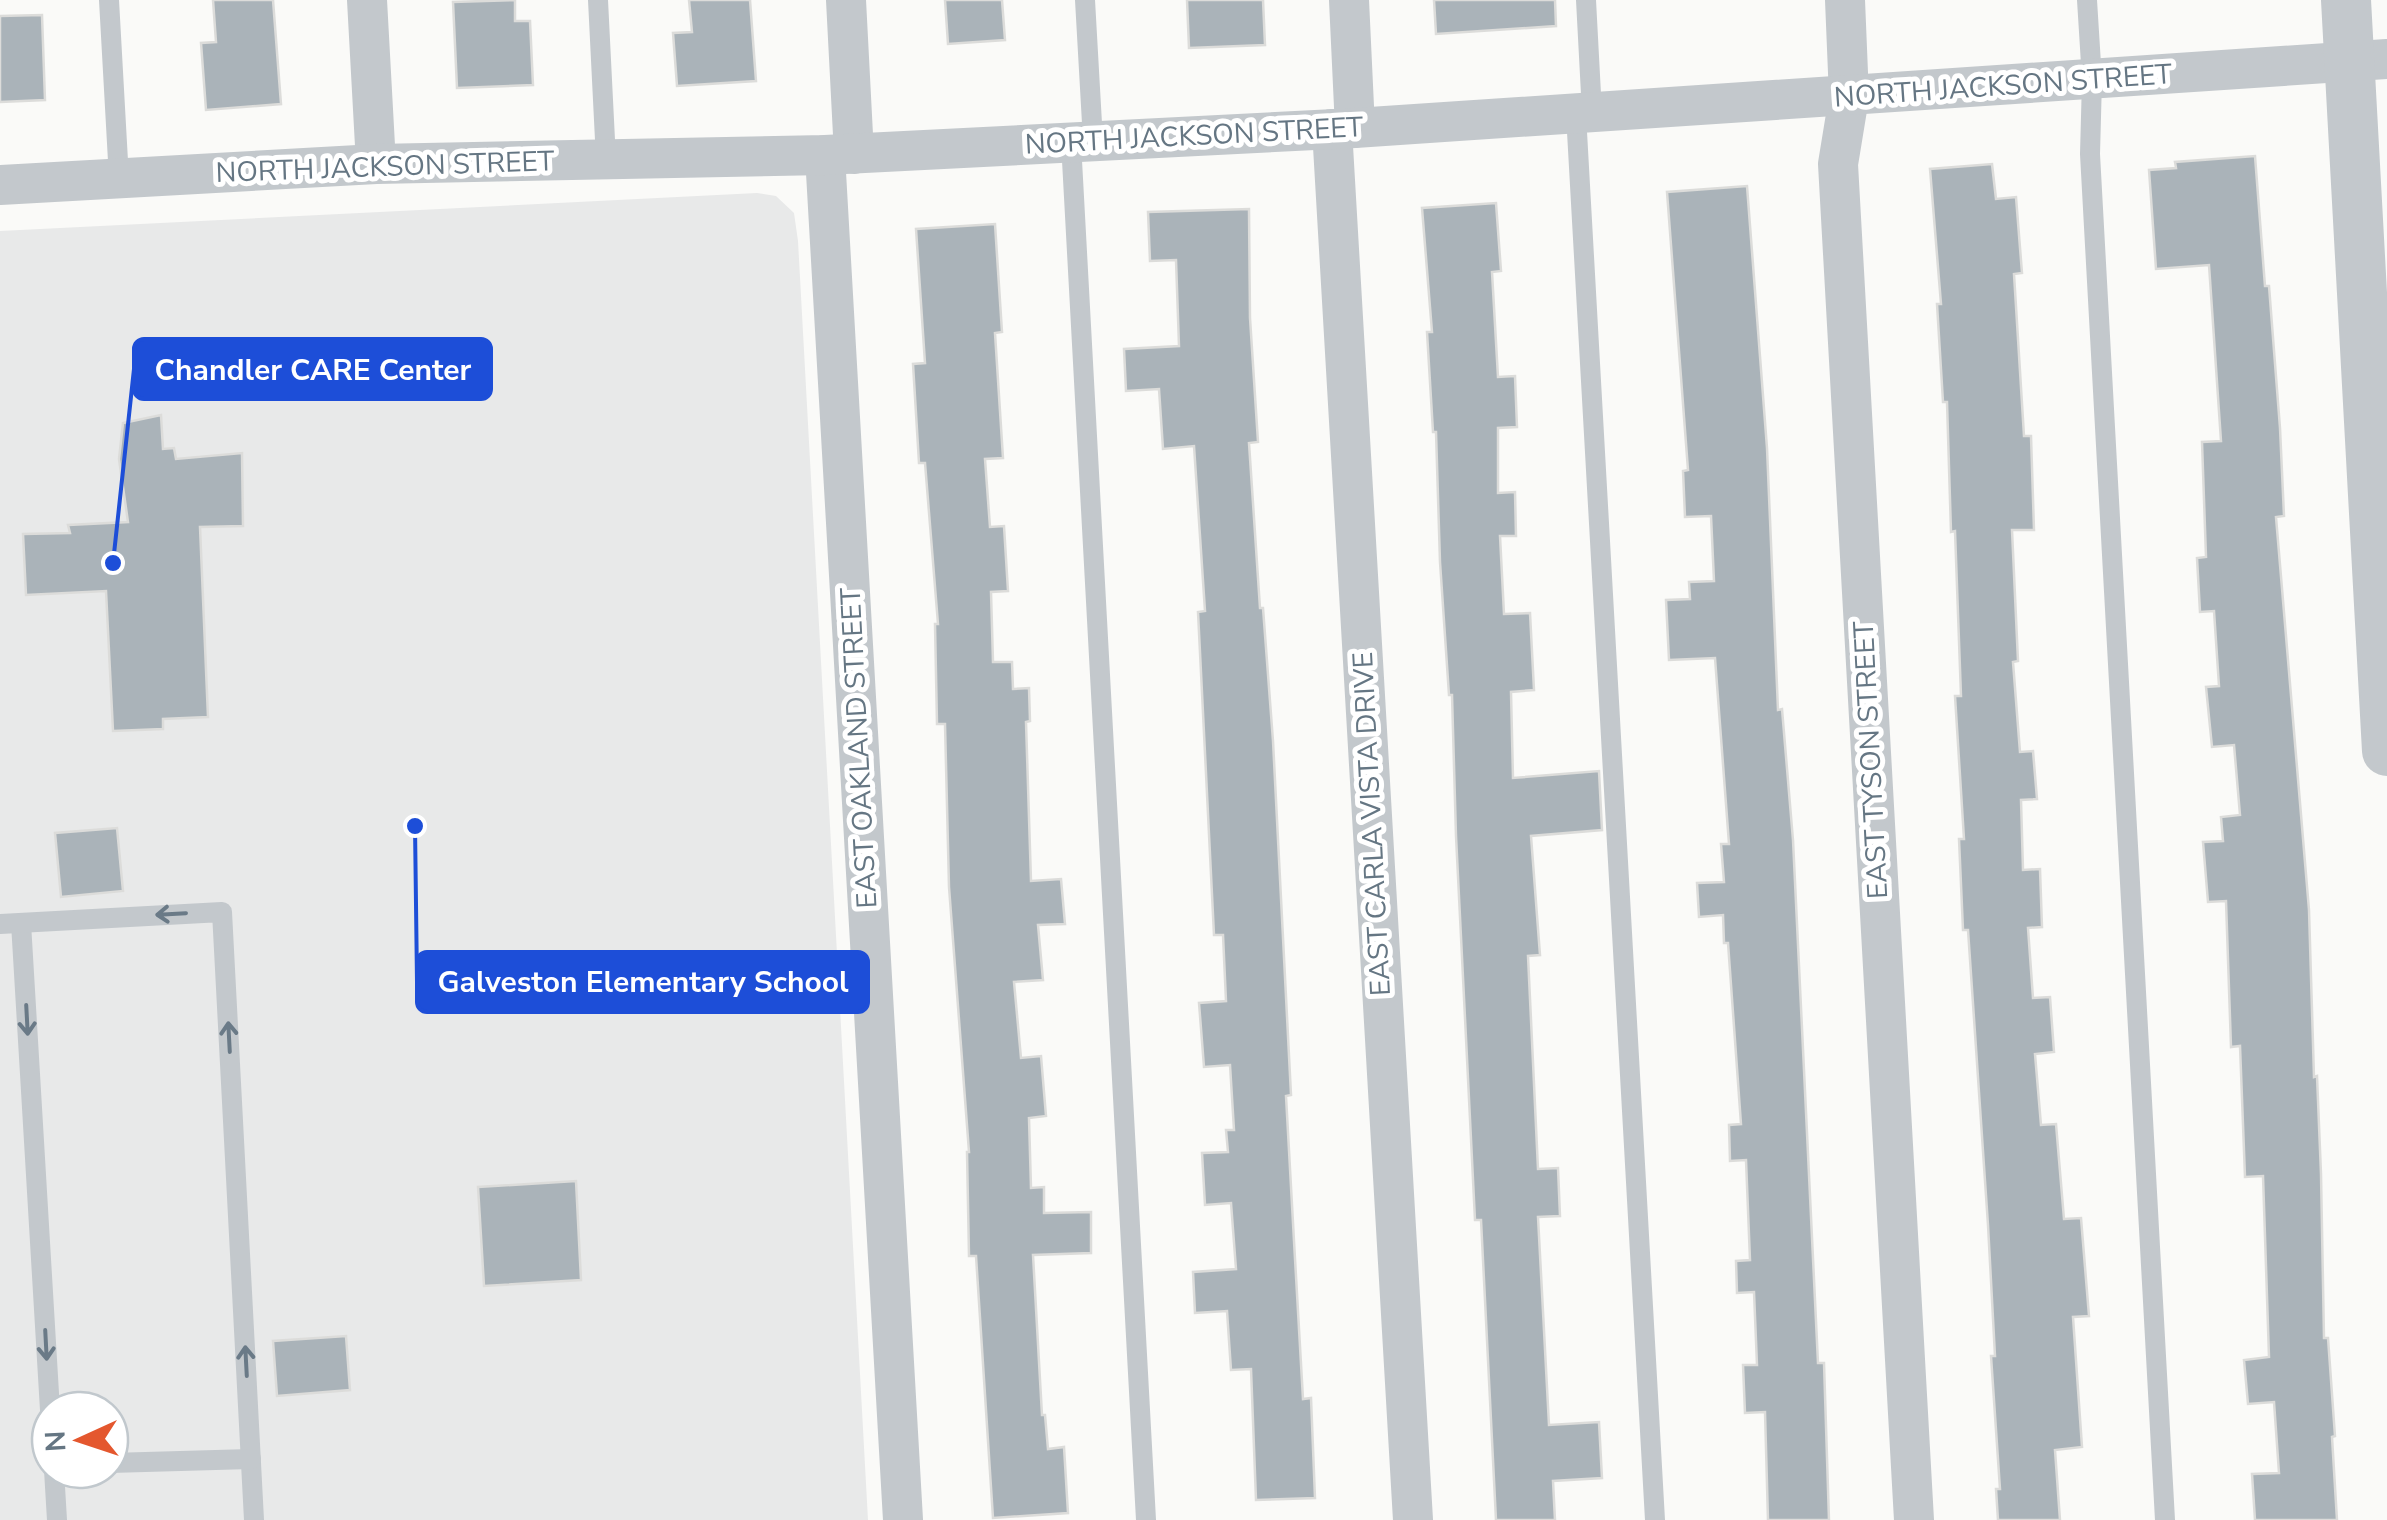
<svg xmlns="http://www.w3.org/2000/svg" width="2387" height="1520" viewBox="0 0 2387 1520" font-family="'Nunito Sans',sans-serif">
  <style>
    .built { fill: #e8e9e9; fill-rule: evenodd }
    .building { fill: #aab3b9; stroke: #dcdcda; stroke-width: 2.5 }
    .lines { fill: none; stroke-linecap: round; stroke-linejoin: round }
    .service { stroke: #c3c8cc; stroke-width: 20 }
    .minor { stroke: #c3c8cc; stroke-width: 40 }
    .tertiary { stroke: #c3c8cc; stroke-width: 50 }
    .oneway { stroke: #6a7a87 }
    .labels { text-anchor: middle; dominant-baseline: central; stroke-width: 10; stroke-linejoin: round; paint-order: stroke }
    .street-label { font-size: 28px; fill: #657683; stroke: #fff }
    .leader { fill: none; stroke: #1d4ed8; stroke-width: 4 }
    .callout-dot { fill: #1d4ed8; stroke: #fff; stroke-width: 4 }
    .callout { fill: #1d4ed8; stroke: #1d4ed8; stroke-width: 4 }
    .callout-label { font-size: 30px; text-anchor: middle; font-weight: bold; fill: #fff }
  </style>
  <rect width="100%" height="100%" fill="#fafaf8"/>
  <!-- built -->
  <path class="built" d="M757 193 776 196 794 213 798 241 868 1520H0V231ZM50 1410H110V1470H50Z"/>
  <!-- building -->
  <g class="building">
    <path d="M213 0H273L281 104 206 110 201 43 216 42Z"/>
    <path d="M515 0V21H530L533 85 457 88 453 2Z"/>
    <path d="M689 0H750L756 81 677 86 673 33 692 32Z"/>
    <path d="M945 0H1002L1005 40 948 44Z"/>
    <path d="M1187 0H1263L1265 45 1189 48Z"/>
    <path d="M1434 0H1555L1556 26 1436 34Z"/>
    <path d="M42 15 45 100 0 102V16Z"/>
    <path d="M2255 156 2265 286H2269L2280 428 2284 516 2276 517 2309 910 2314 1077 2317 1076 2321 1174 2324 1338H2328L2335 1436 2332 1437 2337 1520H2255L2252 1474 2279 1473 2274 1402 2248 1404 2244 1360 2269 1357 2263 1176 2245 1177 2240 1046 2231 1047 2226 901 2208 902 2203 842 2223 841 2221 817 2240 815 2234 745 2212 747 2206 687 2219 686 2214 611 2200 612 2197 558 2206 557 2202 442 2221 441 2209 265 2156 269 2149 170 2176 168 2175 162Z"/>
    <path d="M1992 164 1996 199 2016 197 2022 273 2014 274 2024 436H2031L2034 530H2012L2018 661 2013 662 2020 752 2033 751 2037 799 2021 800 2023 870 2040 869 2042 927 2028 928 2033 998 2050 997 2054 1052 2035 1054 2041 1125 2056 1124 2064 1219 2081 1218 2089 1316 2073 1317 2082 1447 2055 1450 2060 1520H1998L1996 1489H2000L1991 1356H1995L1988 1225 1968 930H1963L1959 839H1964L1955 696H1961L1955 531 1951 532 1947 402H1943L1937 304H1941L1930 169Z"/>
    <path d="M1747 186 1767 448 1778 710 1782 709 1793 840 1818 1363H1824L1829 1520H1768L1765 1412 1745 1413 1743 1365H1757L1754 1292 1737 1293 1736 1261 1750 1260 1746 1160 1730 1161 1729 1125 1741 1124 1728 943H1724L1723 915 1699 917 1697 883 1724 882 1721 844H1729L1715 658 1669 660 1666 600 1690 599 1689 582 1714 581 1711 516 1685 517 1683 471 1688 470 1667 192Z"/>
    <path d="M1496 203 1501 271 1492 272 1498 377 1515 376 1517 427 1498 428V493L1515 492 1516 536H1500L1504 614 1530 613 1534 690 1511 692 1513 778 1599 771 1602 830 1531 836 1540 955 1528 956 1538 1169 1558 1168 1560 1216 1538 1217 1549 1425 1599 1422 1602 1478 1553 1481 1555 1520H1496L1481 1220H1475L1456 836 1452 695H1449L1440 562 1436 432H1433L1427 332H1432L1422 208Z"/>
    <path d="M1249 209 1250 318 1258 442 1249 443 1260 608H1263L1273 741 1291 1095 1286 1096 1294 1241 1303 1399 1311 1398 1315 1498 1256 1500 1251 1369 1231 1370 1227 1311 1195 1313 1193 1272 1236 1269 1231 1203 1205 1205 1202 1153 1228 1152 1226 1130H1234L1230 1065 1204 1067 1199 1003 1226 1001 1223 935H1214L1198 612 1205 611 1194 446 1163 449 1159 389 1126 391 1124 349 1179 346 1176 260 1150 261 1148 212Z"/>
    <path d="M995 224 1002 332 995 333 1003 458 985 459 990 527 1004 526 1008 591 991 592 993 662H1012L1013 689 1029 688 1030 721 1026 722 1031 881 1061 879 1065 924 1038 925 1043 980 1014 982 1021 1058 1041 1056 1046 1116 1029 1118 1031 1188 1044 1187V1213L1091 1212V1253L1033 1255 1042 1415H1045L1048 1449 1064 1447 1068 1513 993 1518 976 1256H969L967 1152H969L949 887 945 724H937L935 624H938L925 463H919L913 364 925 363 916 229Z"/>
    <path d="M161 415 163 449 174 448 176 459 242 453 243 526 200 527 208 717 163 719V729L113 731 106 591 26 595 23 534 70 533 68 525 128 522 119 459 123 423Z"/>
    <path d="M117 828 123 891 61 897 55 833Z"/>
    <path d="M576 1181 581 1280 484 1286 478 1187Z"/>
    <path d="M346 1336 350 1390 277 1396 273 1341Z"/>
  </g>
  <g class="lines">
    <!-- service -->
    <g class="service">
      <path d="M109 0 119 179"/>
      <path d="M598 0 606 160"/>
      <path d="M1085 0 1093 141"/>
      <path d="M1586 0 1592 113"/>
      <path d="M2087 0 2092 80 2090 154 2165 1520"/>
      <path d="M1576 114 1655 1520"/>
      <path d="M1071 142 1146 1520"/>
      <path d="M21 923 50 1410"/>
      <path d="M0 924 222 912 254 1520"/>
      <path d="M110 1463 251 1459"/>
      <path d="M54 1470 57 1520"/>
    </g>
    <!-- minor -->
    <g class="minor">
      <path d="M367 0 376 164"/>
      <path d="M846 0 854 154"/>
      <path d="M1349 0 1355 128"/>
      <path d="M1845 0 1849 97 1838 164 1914 1520"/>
      <path d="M1332 129 1413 1520"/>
      <path d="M825 155 903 1520"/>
      <path d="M0 185 376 164 825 155 1355 128 2387 59"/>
    </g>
    <!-- tertiary -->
    <path class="tertiary" d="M2346 0 2387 751"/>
  </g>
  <!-- one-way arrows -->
  <defs><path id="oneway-shaft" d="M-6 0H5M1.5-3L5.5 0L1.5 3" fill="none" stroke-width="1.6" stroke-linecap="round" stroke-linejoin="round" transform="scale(2.5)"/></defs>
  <g class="oneway">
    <use href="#oneway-shaft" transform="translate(171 914) rotate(177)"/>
    <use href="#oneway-shaft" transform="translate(27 1020) rotate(87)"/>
    <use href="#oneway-shaft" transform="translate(229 1037) rotate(-93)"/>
    <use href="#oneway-shaft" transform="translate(46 1345) rotate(87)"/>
    <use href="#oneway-shaft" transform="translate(246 1361) rotate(-93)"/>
  </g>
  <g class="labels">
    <!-- street labels -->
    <g class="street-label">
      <text transform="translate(2003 86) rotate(-4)">NORTH JACKSON STREET</text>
      <text transform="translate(1194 136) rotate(-3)">NORTH JACKSON STREET</text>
      <text transform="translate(385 167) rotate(-2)">NORTH JACKSON STREET</text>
      <text transform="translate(859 748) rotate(-93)">EAST OAKLAND STREET</text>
      <text transform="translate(1871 760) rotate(-93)">EAST TYSON STREET</text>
      <text transform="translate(1372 824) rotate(-93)">EAST CARLA VISTA DRIVE</text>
    </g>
  </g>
  <!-- callouts -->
  <path class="leader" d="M113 563L134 369M415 826L417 982"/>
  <g class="callout-dot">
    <circle cx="113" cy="563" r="10"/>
    <circle cx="415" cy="826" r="10"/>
  </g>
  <g class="callout">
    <rect x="134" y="339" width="357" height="60" rx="10"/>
    <rect x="417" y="952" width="451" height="60" rx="10"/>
  </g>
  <g class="callout-label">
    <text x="313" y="380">Chandler CARE Center</text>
    <text x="643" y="992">Galveston Elementary School</text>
  </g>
  <!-- north arrow -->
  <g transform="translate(80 1440) rotate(267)"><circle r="48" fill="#ffffff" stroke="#c1c8cd" stroke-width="2.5"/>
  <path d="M0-8L18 38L0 25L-18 38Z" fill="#e4572e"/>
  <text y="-15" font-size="28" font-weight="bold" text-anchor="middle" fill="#657683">N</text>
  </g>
</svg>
